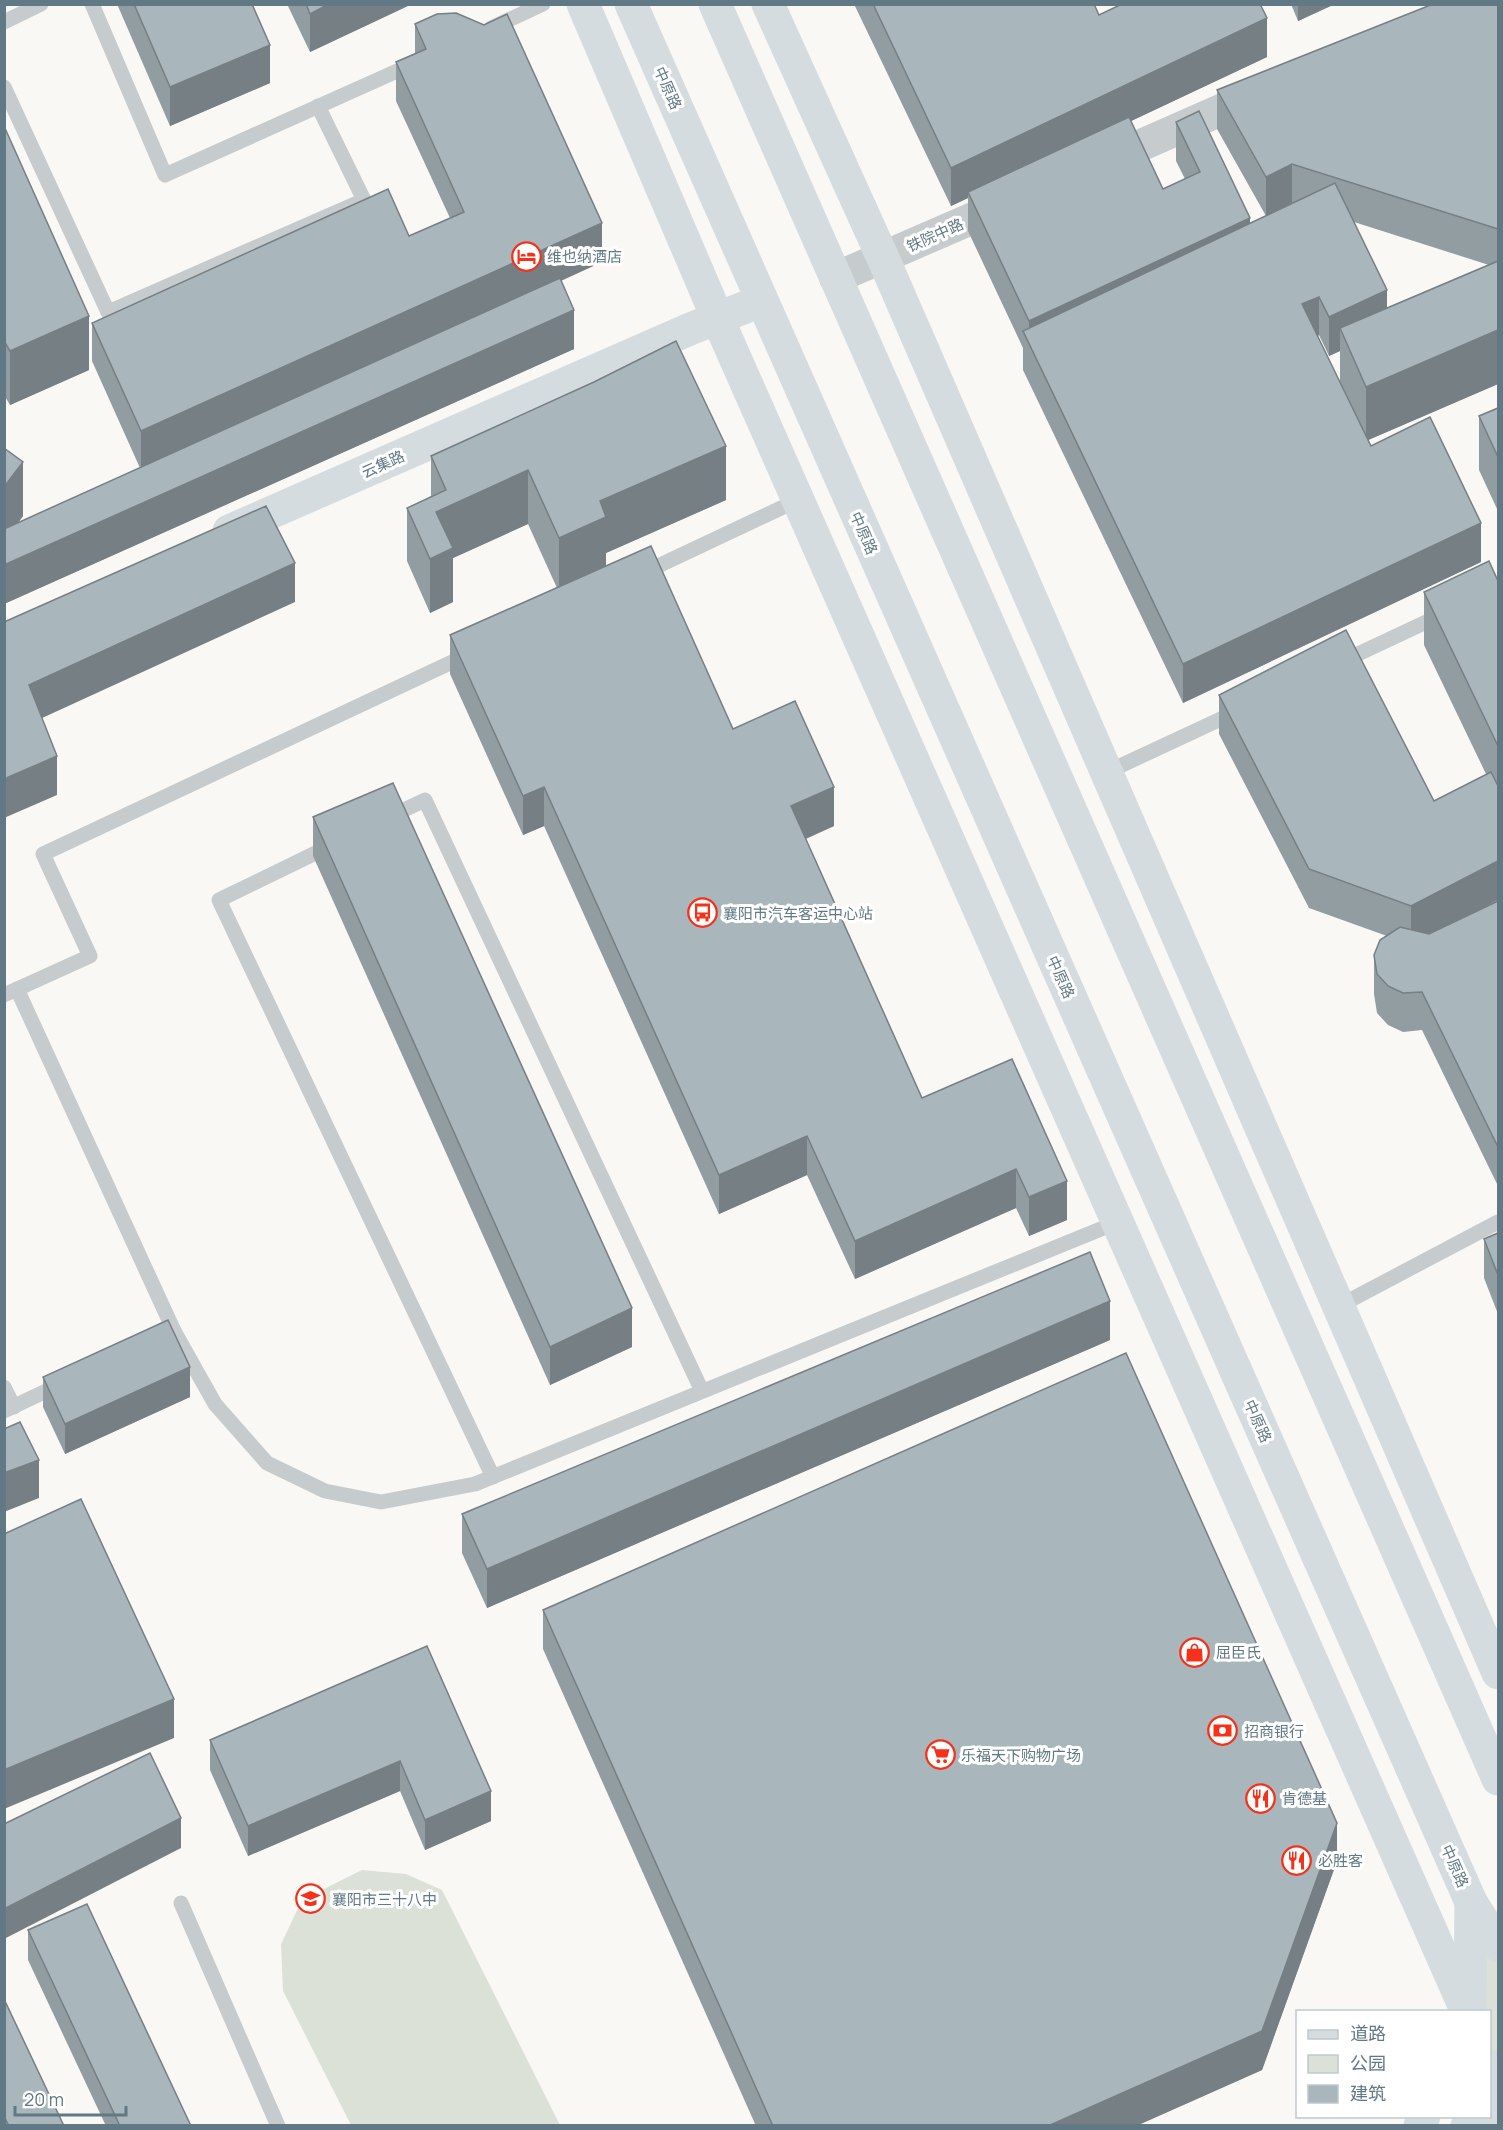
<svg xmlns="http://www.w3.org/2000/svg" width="1503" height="2130" viewBox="0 0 1503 2130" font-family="Manrope,'Noto Sans SC',sans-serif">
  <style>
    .green { fill: #dbe1d6 }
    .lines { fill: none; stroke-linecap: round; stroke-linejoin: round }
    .lane { stroke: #c6cbce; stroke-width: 15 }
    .street { stroke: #c6cbce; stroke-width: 32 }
    .secondary { stroke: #d5dcdf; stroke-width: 33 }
    .primary { stroke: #d5dcdf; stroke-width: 33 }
    .wall { fill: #919da1; fill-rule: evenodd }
    .shaded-wall { fill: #767f83 }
    .building { fill: #a9b6bb; stroke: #767f83; stroke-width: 1.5 }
    .labels { text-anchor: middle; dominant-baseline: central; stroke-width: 6; stroke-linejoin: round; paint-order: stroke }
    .street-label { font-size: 15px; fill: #607984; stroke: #fff }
    .poi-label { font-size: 15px; fill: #607984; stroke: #fff; text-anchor: start }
  </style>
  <rect width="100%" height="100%" fill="#f9f8f5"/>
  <!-- green -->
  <g class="green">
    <path d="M362 1870 406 1874 442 1890 560 2125H351L283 1991 281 1944 302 1900Z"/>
    <path d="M1471 1902 1498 1945V2112L1490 2116V2012H1470Z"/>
  </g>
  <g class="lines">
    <!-- lane -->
    <g class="lane">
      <path d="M92 4 165 175 415 63"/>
      <path d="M4 22 41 4"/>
      <path d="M491 28 543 4"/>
      <path d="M4 87 108 312 364 200 318 106"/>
      <path d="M641 574 798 500"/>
      <path d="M1341 662 1441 615"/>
      <path d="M1107 772 1238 711"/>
      <path d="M387 818 425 800 702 1391"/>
      <path d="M330 846 219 900 493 1477"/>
      <path d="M17 989 174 1331"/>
      <path d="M4 995 90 956 43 854 467 655"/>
      <path d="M1339 1306 1498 1222"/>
      <path d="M156 1339 174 1331 215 1404 267 1463 325 1491 381 1502 475 1484 1118 1222"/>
      <path d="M4 1387 14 1407"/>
      <path d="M4 1411 61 1384"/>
      <path d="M181 1903 278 2126"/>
    </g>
    <!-- street -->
    <g class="street">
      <path d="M1103 162 1255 95"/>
      <path d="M835 278 1008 203"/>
    </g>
    <!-- secondary -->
    <g class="secondary">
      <path d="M583 4 717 317 1467 2012"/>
      <path d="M631 4 1471 1902 1498 1945"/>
      <path d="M715 4 1498 1779"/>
      <path d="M768 4 883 258 1498 1673"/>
      <path d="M229 531 690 329 761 301"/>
      <path d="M1470 2008 1471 1902"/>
      <path d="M1490 2066 1498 2088"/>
      <path d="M1420 2126 1424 2116"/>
    </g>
    <!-- primary -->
    <path class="primary" d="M1467 2126 1488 2116"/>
  </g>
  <!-- wall -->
  <g class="wall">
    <path d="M117 4H252L270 83 170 126Z"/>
    <path d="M287 4H412L310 52Z"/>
    <path d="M854 4H1094L1099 15 1267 57 1131 121 1163 189 1185 179 1176 161V122L1250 223 1266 216 1217 129V90L1498 4V384L1368 440 1371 446 1481 562 1183 703 1023 370V348L968 231V198L951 206ZM1354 222 1489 265 1387 308ZM1319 335 1329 356 1340 351V382L1318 336Z"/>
    <path d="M1291 4H1335L1298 21Z"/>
    <path d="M415 24 602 262 561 281 574 349 4 604V448L23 516 18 523 140 468 92 361V323L409 236 450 218 396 101V62L415 54Z"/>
    <path d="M4 126 89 370 10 405 4 395Z"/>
    <path d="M1498 408V511L1479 470V416Z"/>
    <path d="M431 456 726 500 606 553V566L733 729 834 826 806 839 922 1098 1012 1059 1067 1220 1029 1236 1016 1208 855 1279 807 1175 719 1214 544 826 523 835 450 674V635L557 588 528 524 453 558V602L430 613 407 561V508L431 496Z"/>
    <path d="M1498 581V900L1483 908 1498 901V1186L1422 1030 1403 1032 1388 1025 1377 1013 1374 994V955L1387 936 1309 908 1219 734V695L1434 801 1486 774 1424 645V592Z"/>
    <path d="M313 817 632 1347 550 1385 313 856Z"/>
    <path d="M1498 1233V1314L1484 1278V1239Z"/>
    <path d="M1110 1340 487 1608 462 1553V1514Z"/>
    <path d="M43 1377 190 1397 65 1454 43 1407Z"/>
    <path d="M543 1610 1337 1861 1262 2070 1136 2126H756L543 1649Z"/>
    <path d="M427 1646 491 1821 425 1850 400 1791 248 1856 210 1770V1740Z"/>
    <path d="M28 1930 191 2126H106L28 1960Z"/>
    <path d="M4 1999 64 2126H4Z"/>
  </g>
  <!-- shaded-wall -->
  <g class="shaded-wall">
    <path d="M329 4H412L310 52V14Z"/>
    <path d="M1298 4H1335L1298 21Z"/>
    <path d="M1267 18V57L970 197 968 192V198L951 206V168Z"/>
    <path d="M270 45V83L170 126V87Z"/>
    <path d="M1292 164V203L1266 216V177Z"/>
    <path d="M1250 218V257L1029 343V321Z"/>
    <path d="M602 223V262L141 470V431Z"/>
    <path d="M1387 290V329L1340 328V351L1329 356V317Z"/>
    <path d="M1319 297V335L1302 343V304Z"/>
    <path d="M574 310V349L4 604V565Z"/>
    <path d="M89 316V370L10 405V351Z"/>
    <path d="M1498 330V384L1366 441V387Z"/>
    <path d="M726 446V500L606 553V571L559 592V538L600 501Z"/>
    <path d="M23 462V516L4 541V487Z"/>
    <path d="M528 470V524L453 558V602L430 613V559L436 512Z"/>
    <path d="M1481 523V562L1183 703V664Z"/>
    <path d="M295 563V602L29 724V685Z"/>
    <path d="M57 756V795L4 818V779Z"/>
    <path d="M544 787V826L523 835V796Z"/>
    <path d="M834 787V826L791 845V806Z"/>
    <path d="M1498 861V900L1411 945V906Z"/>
    <path d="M807 1136V1175L719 1214V1175Z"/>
    <path d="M1016 1169V1208L855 1279V1241Z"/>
    <path d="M1067 1181V1220L1029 1236V1197Z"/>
    <path d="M1110 1301V1340L487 1608V1569Z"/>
    <path d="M632 1308V1347L550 1385V1347Z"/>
    <path d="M190 1367V1397L65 1454V1424Z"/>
    <path d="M39 1460V1498L4 1512V1473Z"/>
    <path d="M174 1699V1738L4 1809V1770Z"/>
    <path d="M400 1761V1791L248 1856V1826Z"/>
    <path d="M491 1791V1821L425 1850V1820Z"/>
    <path d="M181 1818V1848L4 1939V1909Z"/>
    <path d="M1337 1823V1861L1262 2070 1136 2126H1048Z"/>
  </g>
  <!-- building -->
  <g class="building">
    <path d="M134 4H252L270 45 170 87Z"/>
    <path d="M306 4H329L310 14Z"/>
    <path d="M873 4H1094L1099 15 1122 4H1260L1267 18 951 168Z"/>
    <path d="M1433 4H1498V229L1292 164 1266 177 1217 90Z"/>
    <path d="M456 13 484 25 507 14 602 223 141 431 92 323 388 189 409 236 464 212 396 62 426 49 415 24 437 14Z"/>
    <path d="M1199 111 1250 218 1029 321 968 192 1129 117 1163 189 1200 172 1176 122Z"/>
    <path d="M4 126 89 316 10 351 4 341Z"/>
    <path d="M1335 183 1387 290 1329 317 1319 297 1302 304 1371 446 1430 417 1481 523 1183 664 1023 331Z"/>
    <path d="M1498 261V330L1366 387 1340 328Z"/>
    <path d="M560 278 574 310 4 565V529Z"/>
    <path d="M676 341 726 446 600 501 606 517 559 538 528 470 436 512 453 548 430 559 407 508 446 490 431 456 594 382Z"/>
    <path d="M1498 408V457L1479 416Z"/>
    <path d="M4 448 23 462 4 487Z"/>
    <path d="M266 506 295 563 29 685 57 756 4 779V622Z"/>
    <path d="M651 546 733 729 795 701 834 787 791 806 922 1098 1012 1059 1067 1181 1029 1197 1016 1169 855 1241 807 1136 719 1175 544 787 523 796 450 635Z"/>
    <path d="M1489 561 1498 581V746L1424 592Z"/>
    <path d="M1346 630 1434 801 1491 772 1498 786V861L1411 906 1309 869 1219 695Z"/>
    <path d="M393 783 632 1308 550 1347 313 817Z"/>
    <path d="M1498 901V1147L1422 992 1403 993 1388 986 1377 974 1374 955 1380 940 1400 927 1429 934Z"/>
    <path d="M1498 1233V1275L1484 1239Z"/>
    <path d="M1090 1252 1110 1301 487 1569 462 1514Z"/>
    <path d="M168 1320 190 1367 65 1424 43 1377Z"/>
    <path d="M1126 1353 1337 1823 1262 2031 1048 2126H773L543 1610Z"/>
    <path d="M20 1422 39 1460 4 1473V1429Z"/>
    <path d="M81 1499 174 1699 4 1770V1534Z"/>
    <path d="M427 1646 491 1791 425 1820 400 1761 248 1826 210 1740Z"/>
    <path d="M150 1753 181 1818 4 1909V1824Z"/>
    <path d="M87 1904 191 2126H120L28 1930Z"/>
    <path d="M4 1999 64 2126H9L4 2116Z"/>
  </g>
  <!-- icons -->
  <defs>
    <symbol id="hotel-ring" viewBox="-11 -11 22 22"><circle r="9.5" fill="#fff" stroke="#f53119" stroke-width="1.5"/><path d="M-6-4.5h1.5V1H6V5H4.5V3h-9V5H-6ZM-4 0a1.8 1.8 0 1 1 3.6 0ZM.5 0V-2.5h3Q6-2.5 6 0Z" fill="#f53119"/></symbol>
    <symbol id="bus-ring" viewBox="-11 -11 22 22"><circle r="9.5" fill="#fff" stroke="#f53119" stroke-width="1.5"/><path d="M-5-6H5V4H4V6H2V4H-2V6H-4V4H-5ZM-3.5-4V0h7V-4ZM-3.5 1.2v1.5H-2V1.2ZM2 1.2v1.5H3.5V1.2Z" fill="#f53119"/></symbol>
    <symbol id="shop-ring" viewBox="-11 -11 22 22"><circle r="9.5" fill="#fff" stroke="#f53119" stroke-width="1.5"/><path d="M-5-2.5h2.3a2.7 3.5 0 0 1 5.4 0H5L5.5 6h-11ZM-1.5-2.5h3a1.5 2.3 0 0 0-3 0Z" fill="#f53119"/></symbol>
    <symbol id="bank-ring" viewBox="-11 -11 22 22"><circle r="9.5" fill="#fff" stroke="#f53119" stroke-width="1.5"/><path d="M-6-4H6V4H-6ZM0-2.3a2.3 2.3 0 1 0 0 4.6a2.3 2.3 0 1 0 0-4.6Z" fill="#f53119"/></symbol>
    <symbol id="supermarket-ring" viewBox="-11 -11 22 22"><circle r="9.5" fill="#fff" stroke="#f53119" stroke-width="1.5"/><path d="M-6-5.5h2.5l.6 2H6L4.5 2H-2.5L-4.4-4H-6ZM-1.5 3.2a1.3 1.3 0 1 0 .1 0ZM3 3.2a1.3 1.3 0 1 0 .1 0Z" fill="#f53119"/></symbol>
    <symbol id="restaurant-ring" viewBox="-11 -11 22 22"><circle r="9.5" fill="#fff" stroke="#f53119" stroke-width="1.5"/><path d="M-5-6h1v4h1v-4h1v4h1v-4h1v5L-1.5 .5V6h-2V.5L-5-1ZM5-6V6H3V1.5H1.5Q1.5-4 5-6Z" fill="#f53119"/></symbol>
    <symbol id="school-ring" viewBox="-11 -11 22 22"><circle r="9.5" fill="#fff" stroke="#f53119" stroke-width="1.5"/><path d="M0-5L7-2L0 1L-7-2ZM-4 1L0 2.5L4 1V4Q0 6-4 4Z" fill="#f53119"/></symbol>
  </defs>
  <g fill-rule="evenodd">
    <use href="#hotel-ring" x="510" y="240" width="33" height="33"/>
    <use href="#bus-ring" x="686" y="896" width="33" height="33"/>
    <use href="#shop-ring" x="1178" y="1636" width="33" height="33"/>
    <use href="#bank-ring" x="1206" y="1714" width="33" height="33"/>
    <use href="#supermarket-ring" x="924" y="1738" width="33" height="33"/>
    <use href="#restaurant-ring" x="1244" y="1782" width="33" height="33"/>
    <use href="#restaurant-ring" x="1280" y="1844" width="33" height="33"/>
    <use href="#school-ring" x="294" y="1882" width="33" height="33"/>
  </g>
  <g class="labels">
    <!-- street labels -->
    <g class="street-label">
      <text transform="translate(668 88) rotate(66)">中原路</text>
      <text transform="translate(935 235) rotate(-24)">铁院中路</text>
      <text transform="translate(383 464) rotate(-24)">云集路</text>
      <text transform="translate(864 533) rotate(66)">中原路</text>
      <text transform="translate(1061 977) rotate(66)">中原路</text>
      <text transform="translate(1258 1421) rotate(66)">中原路</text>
      <text transform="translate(1455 1866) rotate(66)">中原路</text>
    </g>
    <!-- poi labels -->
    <g class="poi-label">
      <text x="547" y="256">维也纳酒店</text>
      <text x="723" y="913">襄阳市汽车客运中心站</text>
      <text x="1216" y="1652">屈臣氏</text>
      <text x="1244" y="1731">招商银行</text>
      <text x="961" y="1755">乐福天下购物广场</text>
      <text x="1282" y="1798">肯德基</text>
      <text x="1318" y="1860">必胜客</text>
      <text x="332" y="1899">襄阳市三十八中</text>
    </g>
  </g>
  <!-- border -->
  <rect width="1503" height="2130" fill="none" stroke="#607984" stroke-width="12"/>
  <!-- legend -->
  <rect x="1296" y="2010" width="195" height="108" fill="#ffffff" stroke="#bfc9ce" stroke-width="1.5"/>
  <rect x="1308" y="2030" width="30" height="9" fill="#d5dcdf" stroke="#bfc9ce" stroke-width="1.5"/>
  <text x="1350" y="2040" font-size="18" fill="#607984">道路</text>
  <rect x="1308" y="2055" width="30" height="18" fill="#dbe1d6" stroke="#bfc9ce" stroke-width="1.5"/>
  <text x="1350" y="2070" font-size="18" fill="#607984">公园</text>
  <rect x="1308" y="2085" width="30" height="18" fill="#a9b6bb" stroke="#bfc9ce" stroke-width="1.5"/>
  <text x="1350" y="2100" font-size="18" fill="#607984">建筑</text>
  <!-- scale -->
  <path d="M15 2106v9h111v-9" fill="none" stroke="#607984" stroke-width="3"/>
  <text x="24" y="2106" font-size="18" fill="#607984" stroke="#ffffff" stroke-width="4.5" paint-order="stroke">20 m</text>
</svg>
